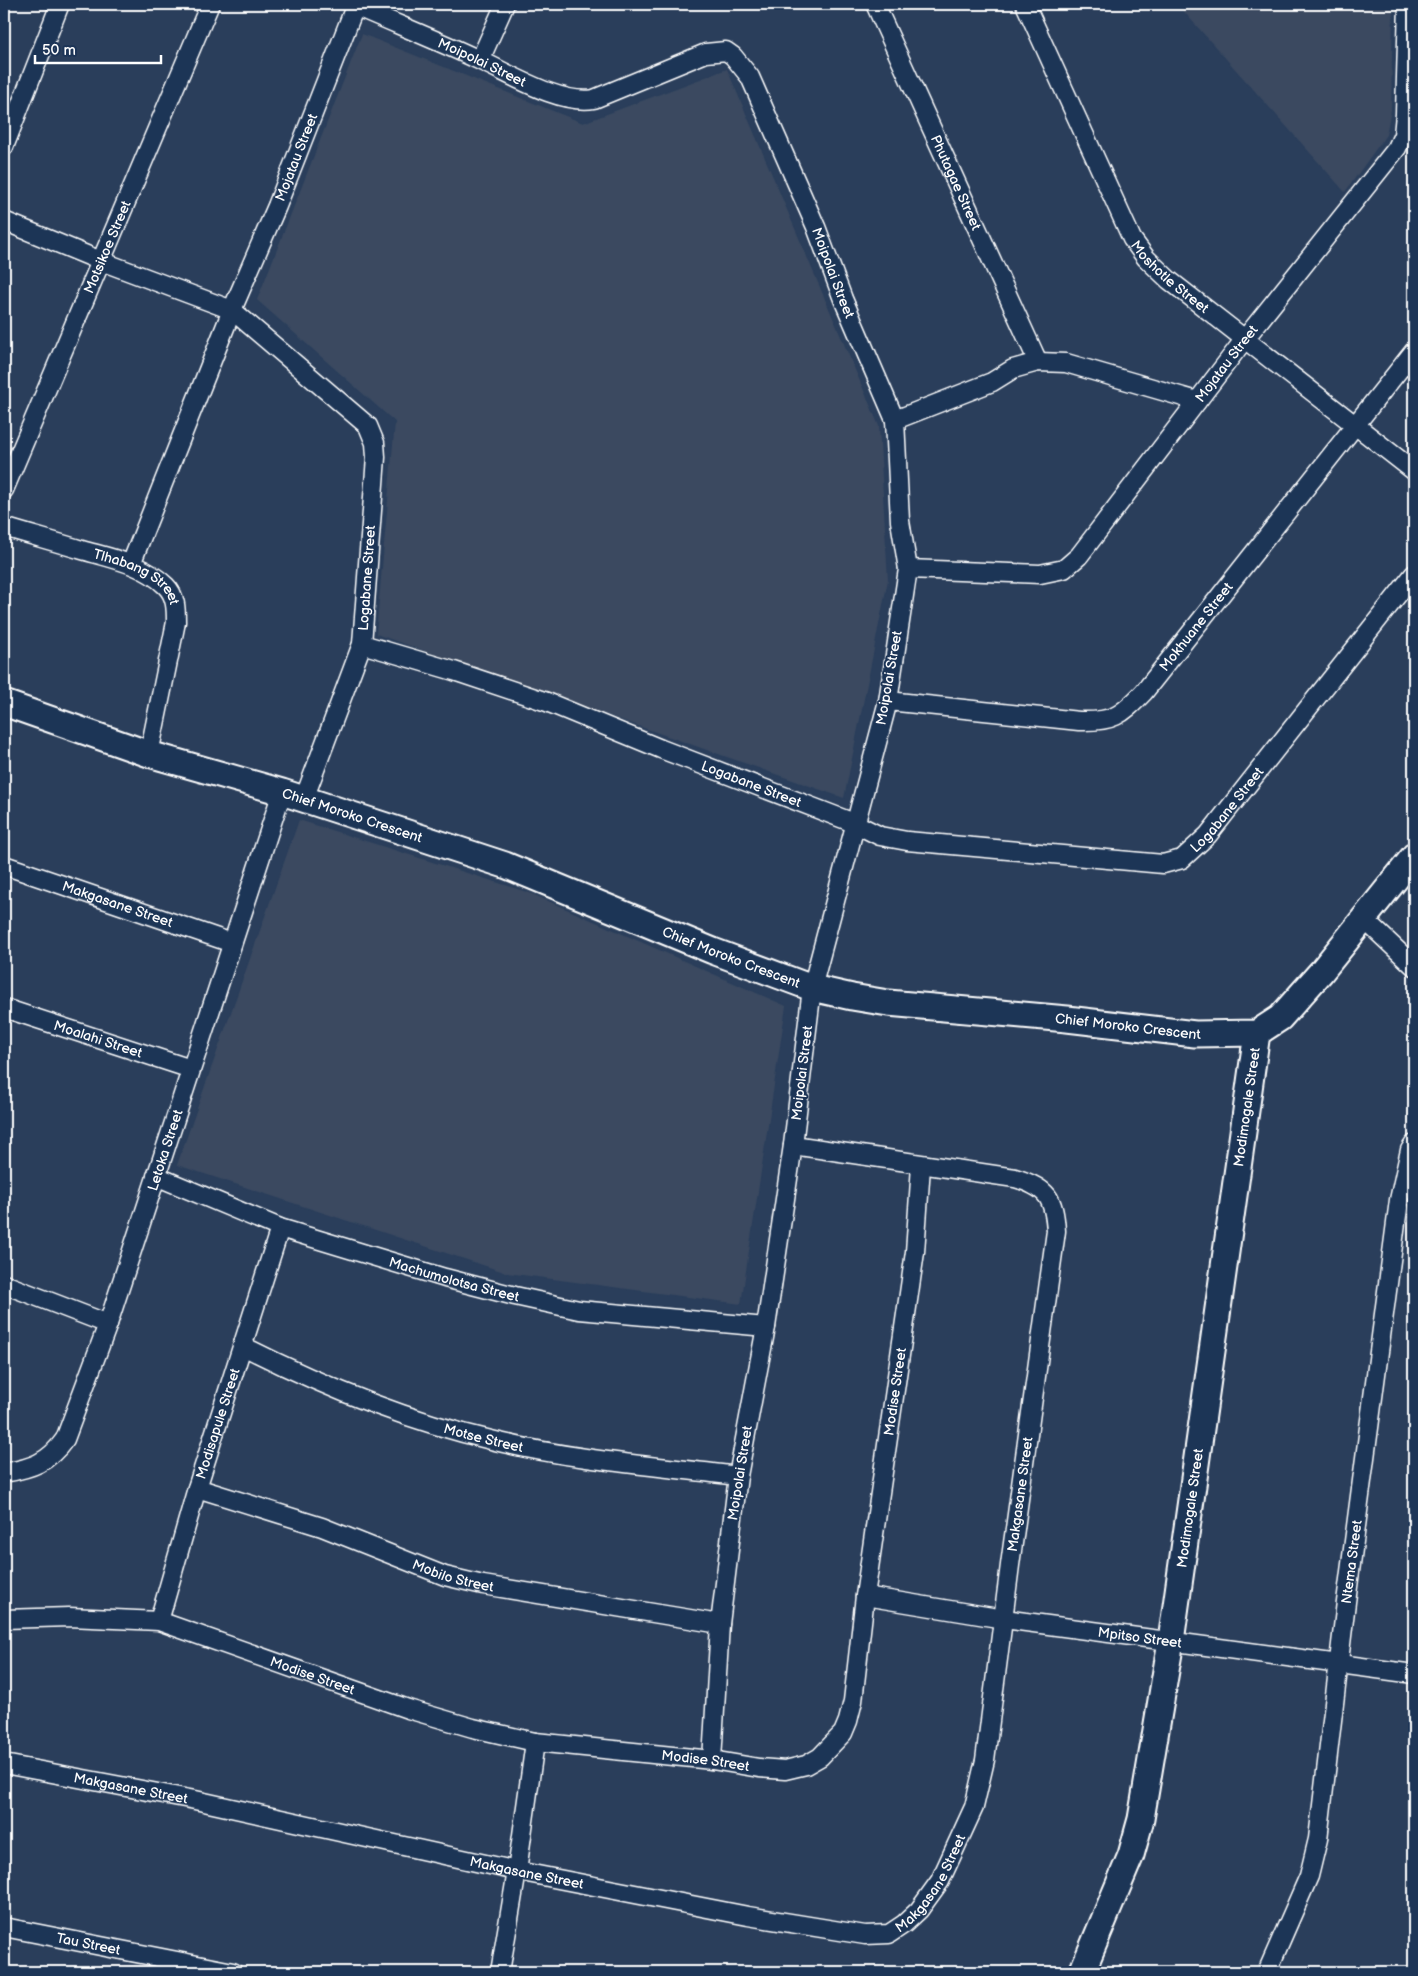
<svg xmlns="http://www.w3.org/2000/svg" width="1418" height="1976" viewBox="0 0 1418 1976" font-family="'Balsamiq Sans',sans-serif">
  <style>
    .built { fill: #3a4960 }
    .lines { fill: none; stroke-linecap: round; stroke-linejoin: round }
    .street-casing { stroke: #fff; stroke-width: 21 }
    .secondary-casing { stroke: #fff; stroke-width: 29 }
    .street { stroke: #1d3557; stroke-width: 18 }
    .secondary { stroke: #1d3557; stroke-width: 25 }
    .labels { text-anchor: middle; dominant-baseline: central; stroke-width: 4; stroke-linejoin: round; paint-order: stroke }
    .street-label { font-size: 14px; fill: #fff; stroke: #1d3557 }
  </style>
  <rect width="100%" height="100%" fill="#2a3e5b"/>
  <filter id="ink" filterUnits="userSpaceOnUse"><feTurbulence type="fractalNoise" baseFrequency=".02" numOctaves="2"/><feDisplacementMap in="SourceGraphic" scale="10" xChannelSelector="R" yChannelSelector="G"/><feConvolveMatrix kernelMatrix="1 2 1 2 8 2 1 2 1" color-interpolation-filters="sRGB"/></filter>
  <g filter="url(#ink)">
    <!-- built -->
    <g class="built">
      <path d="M1177 4H1393L1391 110 1386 135 1345 192Z"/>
      <path d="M362 34 583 123 727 69 879 426 888 580 844 798 376 634 395 422 257 300Z"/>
      <path d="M299 820 530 893 786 1006 741 1304 507 1273 177 1165Z"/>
    </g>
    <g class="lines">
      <defs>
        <g id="street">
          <path id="s1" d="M875 4 1038 362"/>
          <path id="s2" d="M1025 4 1132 239 1146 258 1169 280 1414 471"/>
          <path id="s3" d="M355 6C396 24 439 41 479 60 510 74 560 105 594 99L706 53 726 51 733 56 750 77 816 227 843 299 895 420 900 521 908 569 888 701 812 988 793 1145 766 1327 738 1476 720 1624 712 1760"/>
          <path d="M480 60 505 4"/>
          <path d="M4 147 60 4"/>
          <path d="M4 221 101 261 232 310 368 426 375 443 376 457 362 644 304 799"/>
          <path d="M895 420 992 382 1013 369 1038 362 1066 363 1197 401"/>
          <path id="s4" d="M4 490 210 4"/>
          <path id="s5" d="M4 527C30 535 56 542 82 550 110 558 144 564 166 586 176 596 176 609 176 622L149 754"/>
          <path id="s6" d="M131 564 232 310 277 206 356 4"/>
          <path id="s7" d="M908 569 1040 574 1064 569 1079 556 1244 340 1397 148 1403 135 1405 114 1408 4"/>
          <path id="s8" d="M362 644 454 671 547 702 661 749 854 823 880 836 907 841 1163 864 1182 859 1208 835 1414 574"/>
          <path id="s9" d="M888 701 1079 721C1113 722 1121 716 1144 692L1414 351"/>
          <path id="s10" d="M4 865 232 943"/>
          <path d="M1363 918 1414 966"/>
          <path id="s11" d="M4 1008 191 1069"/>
          <path id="s12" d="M156 1176 280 1228 445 1278 515 1296 579 1310 766 1327"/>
          <path d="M4 1284 108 1324"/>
          <path id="s13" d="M243 1346C322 1386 405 1420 491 1440 571 1460 656 1466 738 1476"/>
          <path id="s14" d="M4 1473C32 1468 48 1463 65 1439L108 1324 282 792"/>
          <path id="s15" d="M197 1488 322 1527 445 1576 483 1585 720 1624"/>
          <path id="s16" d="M865 1596 1004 1619 1414 1674"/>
          <path id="s17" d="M4 1619 69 1617 159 1621 408 1709 473 1728 535 1742 712 1760 759 1768 785 1770 806 1765 820 1757 843 1733 848 1721 853 1701 865 1596 915 1252 921 1166"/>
          <path id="s18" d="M159 1621 197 1488 280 1228"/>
          <path id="s19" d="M4 1764 195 1800 517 1871 748 1916 865 1935 889 1934 904 1924 919 1910 940 1881 974 1807 985 1760 1010 1565 1056 1231C1054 1198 1048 1188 1015 1178L793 1145"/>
          <path id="s20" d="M4 1927 233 1972"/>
          <path d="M500 1972 517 1871 535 1742"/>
          <path id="s21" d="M1267 1972 1309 1876 1318 1839 1346 1602 1399 1200 1410 1150 1414 1144"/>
        </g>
        <g id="secondary">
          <path id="s22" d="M4 703 149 754 282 792 505 865 713 951 812 988 852 997 888 1003 1067 1019 1195 1034 1257 1033 1280 1018 1321 972 1414 856"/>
          <path id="s23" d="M1082 1972 1131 1855 1141 1819 1171 1641 1257 1033"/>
        </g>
      </defs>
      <!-- street casing -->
      <use href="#street" class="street-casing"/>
      <!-- secondary casing -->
      <use href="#secondary" class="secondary-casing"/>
      <!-- street -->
      <use href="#street" class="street"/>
      <!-- secondary -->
      <use href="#secondary" class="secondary"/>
    </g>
  </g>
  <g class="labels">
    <!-- street labels -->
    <g class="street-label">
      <text stroke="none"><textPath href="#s3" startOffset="139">Moipolai Street</textPath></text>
      <text stroke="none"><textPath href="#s6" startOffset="439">Mojatau Street</textPath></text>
      <text stroke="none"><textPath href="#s1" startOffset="196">Phutagae Street</textPath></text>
      <text stroke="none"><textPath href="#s4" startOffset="264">Motsikoe Street</textPath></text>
      <text stroke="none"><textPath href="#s3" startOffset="648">Moipolai Street</textPath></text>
      <text stroke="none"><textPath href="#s2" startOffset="312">Moshotle Street</textPath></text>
      <text stroke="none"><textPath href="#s7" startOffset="419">Mojatau Street</textPath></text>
      <text transform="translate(367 578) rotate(-86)">Logabane Street</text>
      <text stroke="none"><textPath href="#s5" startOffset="144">Tlhabang Street</textPath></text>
      <text stroke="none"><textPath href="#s9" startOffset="350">Mokhuane Street</textPath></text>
      <text transform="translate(889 678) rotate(-80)">Moipolai Street</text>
      <text stroke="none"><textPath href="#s8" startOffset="414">Logabane Street</textPath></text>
      <text stroke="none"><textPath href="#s8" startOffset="924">Logabane Street</textPath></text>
      <text stroke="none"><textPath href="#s22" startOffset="366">Chief Moroko Crescent</textPath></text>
      <text stroke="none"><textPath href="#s10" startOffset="120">Makgasane Street</textPath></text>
      <text stroke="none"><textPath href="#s22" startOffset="771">Chief Moroko Crescent</textPath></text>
      <text stroke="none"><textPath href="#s22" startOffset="1176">Chief Moroko Crescent</textPath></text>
      <text stroke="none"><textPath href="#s11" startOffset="99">Moalahi Street</textPath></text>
      <text transform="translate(802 1073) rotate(-83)">Moipolai Street</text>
      <text stroke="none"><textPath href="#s23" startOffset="884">Modimogale Street</textPath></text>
      <text stroke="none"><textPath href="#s14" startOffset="378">Letoka Street</textPath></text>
      <text stroke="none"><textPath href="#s12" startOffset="316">Machumolotsa Street</textPath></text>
      <text stroke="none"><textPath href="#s17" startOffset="1219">Modise Street</textPath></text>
      <text stroke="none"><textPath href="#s18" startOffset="206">Modisapule Street</textPath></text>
      <text stroke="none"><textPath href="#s13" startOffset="258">Motse Street</textPath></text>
      <text transform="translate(740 1473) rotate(-81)">Moipolai Street</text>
      <text stroke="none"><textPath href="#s19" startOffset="1374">Makgasane Street</textPath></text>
      <text stroke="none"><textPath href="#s23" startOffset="479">Modimogale Street</textPath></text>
      <text stroke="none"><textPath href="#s21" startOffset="422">Ntema Street</textPath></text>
      <text stroke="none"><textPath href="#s15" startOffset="271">Mobilo Street</textPath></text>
      <text stroke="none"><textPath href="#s16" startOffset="278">Mpitso Street</textPath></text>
      <text stroke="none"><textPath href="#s17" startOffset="318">Modise Street</textPath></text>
      <text stroke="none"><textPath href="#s17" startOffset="722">Modise Street</textPath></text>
      <text stroke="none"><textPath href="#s19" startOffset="129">Makgasane Street</textPath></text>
      <text stroke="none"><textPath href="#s19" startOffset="534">Makgasane Street</textPath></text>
      <text stroke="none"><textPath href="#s19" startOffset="969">Makgasane Street</textPath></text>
      <text stroke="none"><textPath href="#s20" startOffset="86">Tau Street</textPath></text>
    </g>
  </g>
  <!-- margin -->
  <rect width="1418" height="1976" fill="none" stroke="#1d3557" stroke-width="20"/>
  <rect x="10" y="10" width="1398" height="1956" fill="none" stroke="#fff" stroke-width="2" filter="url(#ink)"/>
  <!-- scale -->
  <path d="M35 55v8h126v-8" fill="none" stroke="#ffffff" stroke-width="2.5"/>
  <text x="42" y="55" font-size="15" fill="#ffffff" stroke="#1d3557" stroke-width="4" paint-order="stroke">50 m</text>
</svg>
